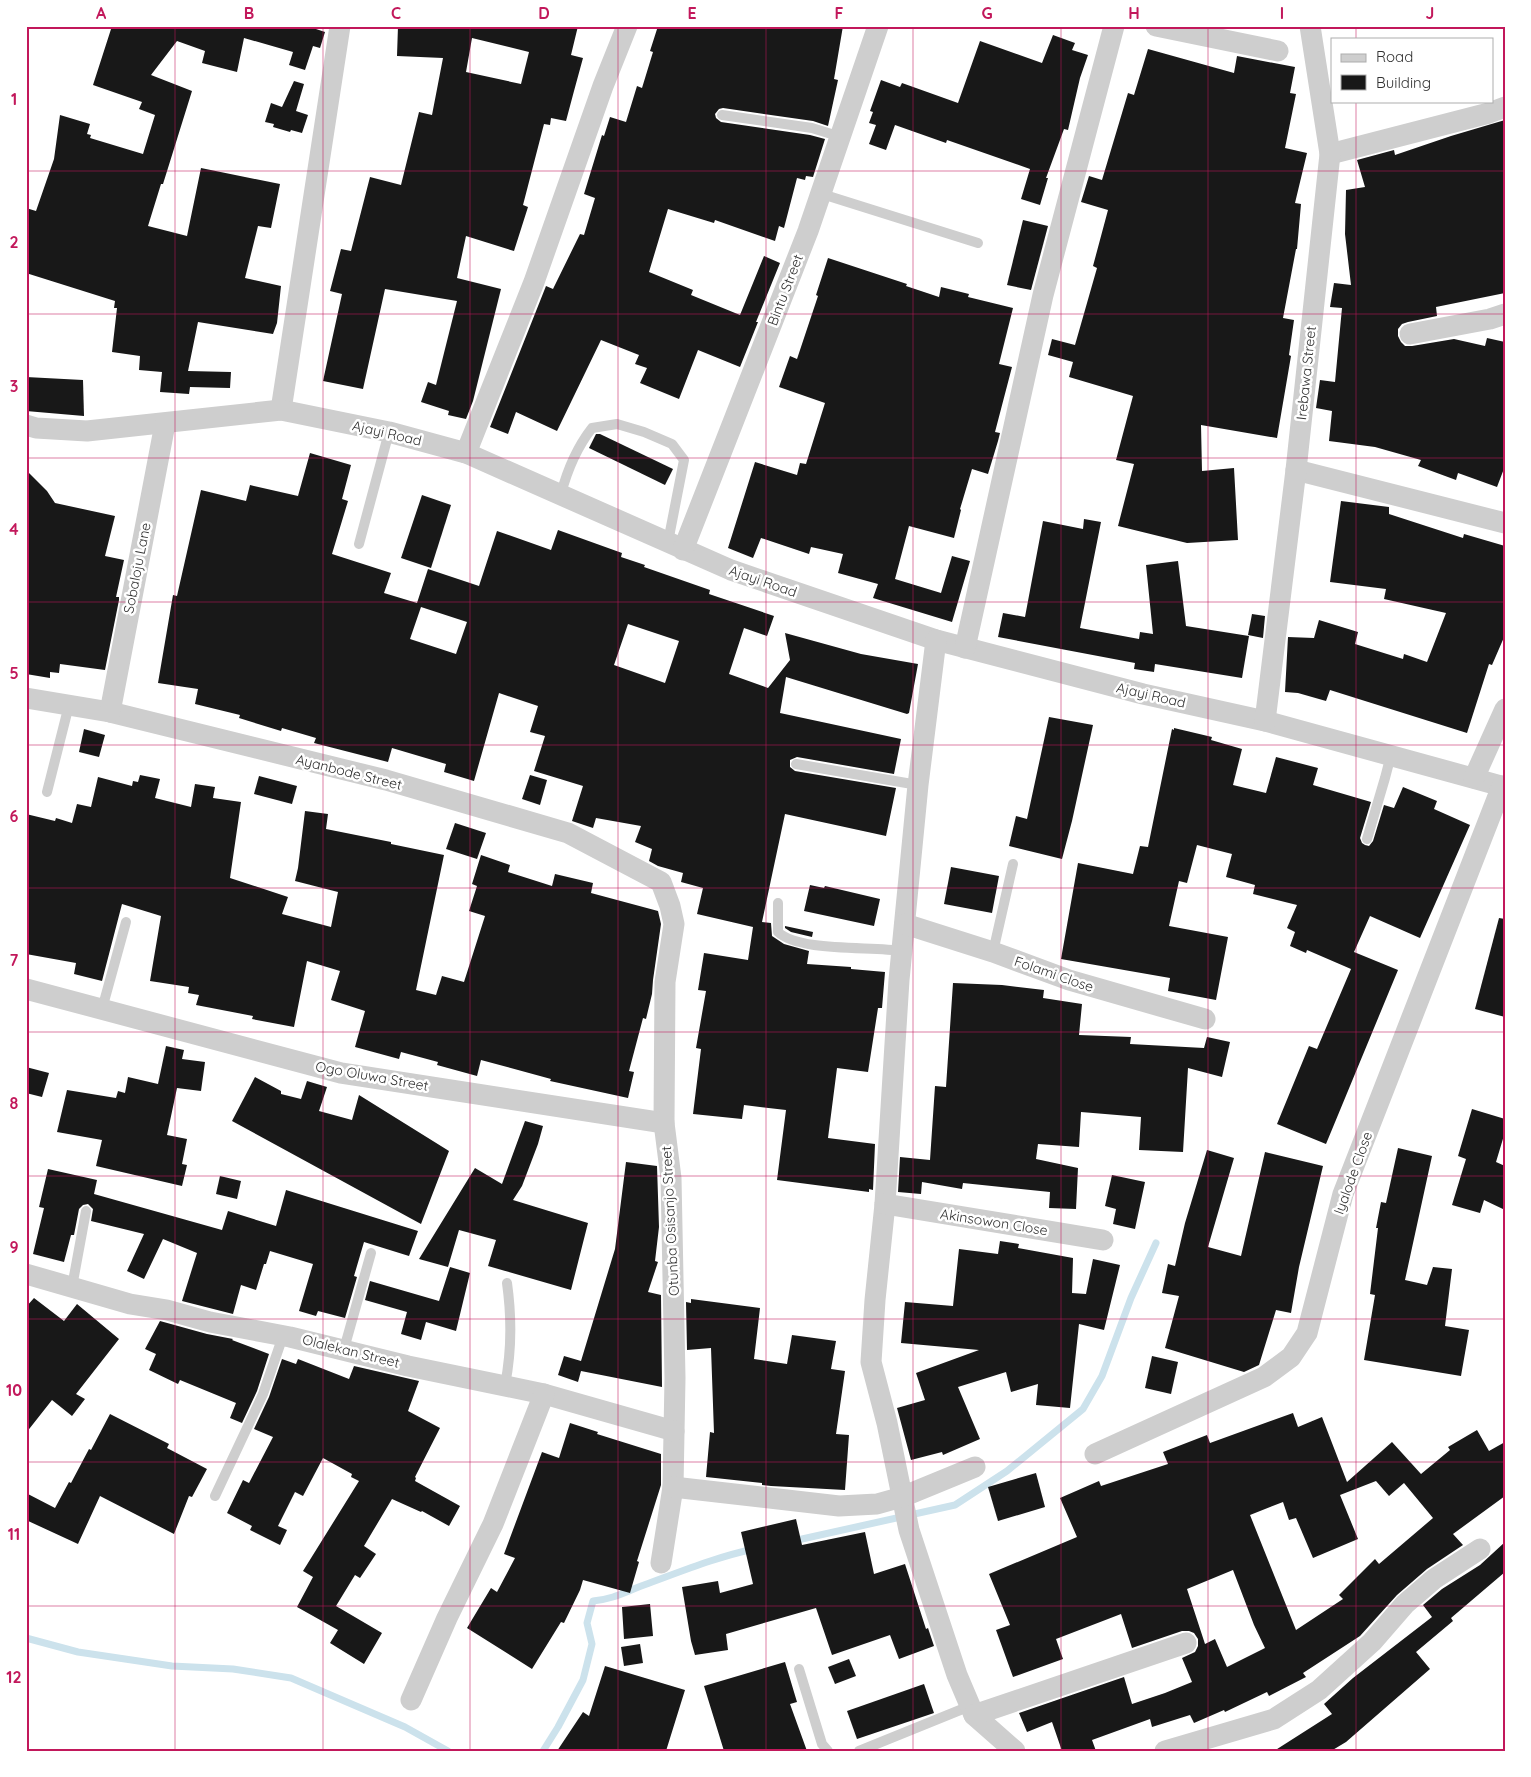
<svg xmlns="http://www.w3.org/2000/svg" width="1531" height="1777" viewBox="0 0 1531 1777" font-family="Quicksand,sans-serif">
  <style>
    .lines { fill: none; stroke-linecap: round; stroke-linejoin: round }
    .stream { stroke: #cce2ec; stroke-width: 7 }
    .building { fill: #181818; fill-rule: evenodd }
    .service { stroke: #cecece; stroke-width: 10 }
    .minor { stroke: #cecece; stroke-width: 21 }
    .grid { fill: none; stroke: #c2185b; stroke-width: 1; stroke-opacity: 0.55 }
    .labels { text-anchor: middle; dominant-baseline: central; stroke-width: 5; stroke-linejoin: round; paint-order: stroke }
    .street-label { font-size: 14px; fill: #313131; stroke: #fff }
    .neatline { fill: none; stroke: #c2185b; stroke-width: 2 }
    .grid-label { font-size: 16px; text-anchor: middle; font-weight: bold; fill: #c2185b }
  </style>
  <rect width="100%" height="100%" fill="#fff"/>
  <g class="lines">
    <!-- stream -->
    <g class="stream">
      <path d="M793 1541 955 1505 1007 1471 1083 1409 1102 1376 1131 1298 1156 1243"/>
      <path d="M26 1638 78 1652 172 1666 233 1669 291 1678 405 1727 448 1751"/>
      <path d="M543 1751 558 1727 583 1680 592 1644 587 1623 593 1601C614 1599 625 1592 644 1585 680 1572 716 1557 754 1549"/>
    </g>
  </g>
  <!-- building -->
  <g class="building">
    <path d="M112 26H307L325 32 320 48 313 46 305 70 289 65 293 52 244 38 237 72 202 63 205 51 177 41 151 75 192 91 163 184H161L148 226 187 236 201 168 280 184 271 228 258 226 245 278 281 286 277 323 273 334 198 322 188 371 231 372 230 388 190 387 189 394 160 392 162 372 139 370 140 356 112 352 117 308H114L115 301 26 273V208L36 211 54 159 60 115 90 124 87 134 91 135 90 138 143 154 155 115 139 109 142 102 93 85Z"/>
    <path d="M398 26H578L571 55 583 58 574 91 566 121 551 118 550 125 544 124 523 205 528 207 514 251 466 236 457 278 501 289 473 401 466 419 448 415 449 411 421 402 428 382 436 385 457 301 385 289 363 389 323 381 342 294 330 291 341 249 351 251 370 177 401 185 419 112 432 115 443 58 397 56ZM472 38 529 52 521 84 466 72Z"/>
    <path d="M658 26H843L834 79 838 80 828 126 813 121 723 108 719 109 715 114 716 118 721 122 810 135 825 139 813 177 806 176 805 180 797 178 784 228 779 226 775 241 715 220 714 223 668 209 649 272 693 290 691 295 740 315 764 256 780 263 756 322H758L740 367 698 350 679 399 640 383 647 368 635 364 639 355 601 340 557 431 516 412 508 434 490 427 546 286 553 289 580 234 584 235 595 198 584 194 602 135 604 136 610 117 626 122 637 86 642 88 653 52 650 51Z"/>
    <path d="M1053 35 1075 43 1072 50 1088 55 1080 78 1068 130 1064 129 1046 178H1048L1040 205 1021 199 1030 169 947 140 946 143 895 125 886 150 869 144 876 125 869 123 873 112 870 111 881 80 900 87 902 83 958 103 980 41 1042 63Z"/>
    <path d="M1148 49 1234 73 1237 56 1295 67 1290 93 1296 94 1285 148 1307 153 1295 203 1301 204 1297 249H1296L1283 318 1294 320 1289 355 1291 356 1277 438 1201 425 1202 471 1234 468 1238 540 1187 543 1118 526 1134 464 1116 460 1133 396 1069 377 1073 362 1048 355 1052 339 1075 345 1097 268 1093 266 1108 210 1081 202 1089 176 1102 180 1128 93 1134 95Z"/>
    <path d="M294 81 304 84 296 111 308 115 302 133 291 130 290 132 273 127 274 124 265 122 271 103 282 107Z"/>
    <path d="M1505 120V293L1436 307 1437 316 1408 322 1402 324 1398 329V336L1401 342 1405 346H1412L1454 339 1485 346 1487 338 1505 342V466L1497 487 1458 473 1456 480 1418 466 1421 460 1375 447 1329 441 1332 411 1316 408 1320 380 1335 382 1342 308 1330 307 1334 283 1351 285 1345 234 1346 190 1365 187 1357 160 1394 150 1395 155 1451 136Z"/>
    <path d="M1023 220 1048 226 1031 290 1007 285Z"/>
    <path d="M828 258 907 284 906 286 939 297 941 287 969 294 968 297 1013 308 999 364 1012 367 995 432 1000 433 998 441 988 474 972 469 960 509 961 510 954 538 909 526 895 579 941 593 952 556 970 561 952 622 873 598 878 584 838 573 843 554 811 547 809 554 761 538 753 558 728 548 755 462 797 475 800 463 806 464 825 403 779 387 790 356 797 359 818 296 816 295Z"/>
    <path d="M26 377 83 380 84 416 26 411Z"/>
    <path d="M596 434H600L673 469 665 485 589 448Z"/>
    <path d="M310 453 351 465 342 499 348 501 332 554 391 573 384 593 417 603 428 569 479 586 497 531 551 550 558 530 622 553 621 557 645 565 644 567 710 590 709 594 774 616 767 636 744 628 729 674 768 688 790 660 785 633 861 654 918 664 909 713 907 714 786 677 780 713 901 739 894 774 797 757 790 760V767L795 771 896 788 886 836 785 814 762 922 771 923 772 936 784 944 809 951 807 964 851 967V969L885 972 882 1008H878L868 1072 837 1068 828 1138 875 1144 873 1190 869 1189V1192L777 1180 786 1110 744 1105 742 1119 693 1114 701 1049 696 1048 706 991 698 990 704 953 748 960 753 927 697 914 703 888 681 882 683 873 658 866 649 861 652 849 635 842 641 826 596 818 593 828 572 821 583 786 534 771 545 736 530 732 538 706 499 693 474 781 444 772 446 764 392 748 388 762 314 743 316 738 282 728 281 731 239 718 240 715 195 704 198 689 158 683 173 595 177 596 201 490 246 501 250 485 298 496ZM421 607 467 622 456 654 410 639ZM628 624 679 641 665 683 614 665Z"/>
    <path d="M26 470 47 491 55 503 115 516 105 556 124 560 116 597H119V600L105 670 60 664 59 673 50 672V678L26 674Z"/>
    <path d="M422 495 451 505 431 568 401 558Z"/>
    <path d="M1341 501 1389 507V514L1463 538 1464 534 1505 546V635L1492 665 1489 664 1467 733 1330 690 1326 701 1298 693 1285 692 1288 637 1314 638 1319 620 1358 632 1355 644 1403 659 1404 654 1427 662 1446 613 1384 599 1386 589 1330 582Z"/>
    <path d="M1084 519 1101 522 1080 628 1139 639 1140 632 1153 634 1146 565 1178 561 1186 626 1249 636 1242 678 1155 664 1154 672 1134 669 1135 663 998 637 1003 613 1025 617 1043 521 1083 529Z"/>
    <path d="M1252 614 1265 616 1263 638 1248 635Z"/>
    <path d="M1049 717 1093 725 1072 821 1062 859 1009 846 1016 816 1027 819Z"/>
    <path d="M1174 728 1212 737 1211 740 1242 749 1233 785 1266 793 1276 757 1318 768 1313 785 1371 802 1360 838 1362 843 1365 845 1369 846 1373 841 1384 805 1394 808 1403 787 1437 801 1434 809 1470 825 1420 938 1370 916 1354 952 1398 970 1326 1144 1277 1124 1309 1046 1317 1049 1351 969 1307 950 1306 953 1290 946 1295 932 1287 928 1297 905 1253 894 1255 885 1226 877 1232 854 1197 845 1187 883 1179 881 1169 926 1228 937 1216 1000 1168 991 1170 978 1061 959 1078 863 1133 874 1140 846 1148 847 1172 729 1174 730Z"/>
    <path d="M84 729 105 735 99 757 79 752Z"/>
    <path d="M140 775 160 779 155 798 191 807 195 784 215 787 213 798 241 802 230 878 288 897 282 914 331 927 338 892 295 881 298 868 305 811 328 814 326 829 391 842V844L444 855 416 990 436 995 442 976 464 982 485 916 469 911 477 886 472 884 481 855 510 865 508 872 552 886 555 874 593 883 591 893 658 911 661 924 653 980 652 994 646 1019 643 1018 629 1071 634 1072 628 1098 550 1081 551 1079 481 1060 477 1076 437 1065 438 1062 401 1052 399 1059 355 1047 365 1011 331 1000 340 971 307 961 294 1027 252 1019 253 1016 196 1005 199 995 188 993 189 987 150 981 161 916 122 904 102 981 74 974 76 963 26 954V814L55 821 56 818 72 823 77 804 91 807 98 777 132 786 133 781 138 782Z"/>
    <path d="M530 775 547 780 540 805 522 799Z"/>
    <path d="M259 776 297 786 292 804 254 794Z"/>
    <path d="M455 823 486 833 477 859 446 849Z"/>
    <path d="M951 867 999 876 992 913 944 904Z"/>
    <path d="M810 885 824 888 825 886 880 899 874 926 804 911Z"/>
    <path d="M1499 918 1505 919V1017L1475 1009Z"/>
    <path d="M785 926 813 932 812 937 791 932 785 928Z"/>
    <path d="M953 983 1002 985 1044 990 1043 998 1082 1004 1079 1035 1131 1037 1130 1044 1204 1048 1207 1037 1230 1042 1222 1077 1188 1068 1183 1152 1139 1150 1141 1117 1081 1112 1079 1147 1038 1144 1036 1159 1078 1168 1076 1209 1049 1208 1050 1192 963 1183 962 1189 922 1182 921 1194 898 1192 900 1157 930 1160 935 1086 946 1087Z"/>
    <path d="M166 1046 184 1050 182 1059 205 1062 201 1091 177 1088 167 1135 187 1139 182 1164 187 1165 182 1186 96 1166 102 1140 57 1132 67 1090 116 1098 118 1091 125 1093 128 1077 158 1084Z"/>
    <path d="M26 1067 49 1073 42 1097 26 1093Z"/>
    <path d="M255 1077 281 1091V1094L301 1099 307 1081 327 1087 319 1111 352 1120 359 1095 449 1151 421 1224 232 1121Z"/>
    <path d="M1472 1109 1505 1119V1132L1496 1162 1505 1166V1210L1484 1200 1480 1213 1452 1205 1466 1159 1458 1156Z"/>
    <path d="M525 1121 543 1126 538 1144 522 1186 513 1200 588 1223 571 1290 488 1266 496 1240 459 1230 448 1267 419 1259 475 1168 502 1184Z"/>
    <path d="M1398 1148 1432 1156 1405 1280 1427 1285 1433 1267 1452 1269 1445 1326 1469 1330 1461 1376 1364 1360 1375 1295 1370 1294 1378 1228H1376L1381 1202 1386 1203Z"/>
    <path d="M1207 1150 1234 1158 1208 1247 1241 1256 1265 1152 1323 1166 1299 1267 1291 1313 1276 1310 1259 1365 1244 1372 1165 1348 1179 1296 1162 1293 1168 1264 1175 1266 1185 1223Z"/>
    <path d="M626 1162 657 1166 659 1227 655 1261 658 1262 648 1292 661 1295 662 1387 581 1371 578 1382 558 1375 564 1356 581 1361 615 1249Z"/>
    <path d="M48 1169 97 1180 94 1194 222 1230 228 1211 276 1226 286 1190 418 1231 409 1256 364 1242 354 1276 357 1277 345 1318 318 1311 316 1316 299 1311 313 1264 270 1251 266 1264H264L256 1290 241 1285 233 1314 182 1301 197 1253 163 1239 144 1279 127 1271 144 1234 91 1221 93 1209 88 1204 83 1205 79 1209 74 1235H71L64 1262 33 1254 44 1208 39 1207Z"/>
    <path d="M1112 1175 1145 1182 1135 1229 1113 1224 1116 1209 1105 1206Z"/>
    <path d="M220 1176 241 1181 237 1199 216 1194Z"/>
    <path d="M1000 1241 1019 1244 1018 1248 1073 1258 1072 1293 1086 1294 1093 1259 1120 1265 1104 1330 1079 1324 1070 1408 1036 1405 1038 1384 1011 1392 1006 1372 958 1387 980 1439 943 1455 942 1452 911 1460 897 1408 925 1400 916 1373 979 1350 901 1343 905 1302 953 1306 959 1249 998 1254Z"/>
    <path d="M450 1267 470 1273 456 1331 426 1322 421 1340 401 1334 407 1312 365 1300 370 1281 439 1301Z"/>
    <path d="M34 1298 64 1321 77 1304 119 1339 76 1394 85 1399 72 1416 52 1400 26 1433V1307Z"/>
    <path d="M691 1299 760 1308 754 1359 787 1364 792 1335 836 1341 831 1369 845 1371 836 1434 849 1435 845 1490 771 1486 762 1485V1483L706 1477 710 1432 714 1433 711 1348 687 1350 686 1302 691 1303Z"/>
    <path d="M160 1321 207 1334 233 1339 232 1340 269 1354 257 1391 242 1423 230 1418 236 1403 180 1380 178 1384 149 1370 156 1354 145 1349Z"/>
    <path d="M1152 1356 1178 1362 1171 1394 1145 1388Z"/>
    <path d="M282 1359 296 1364 298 1359 349 1379 354 1366 419 1381 408 1411 440 1428 415 1477 416 1478 415 1481 460 1506 449 1526 422 1511 421 1512 392 1499 364 1546 376 1554 360 1578 355 1575 336 1606 382 1633 364 1664 330 1643 338 1630 297 1607 313 1577 303 1571 359 1481 351 1477 352 1474 323 1458 303 1496 295 1492 278 1526 287 1530 280 1545 250 1530 252 1526 227 1513 243 1480 249 1483 273 1437 254 1429 269 1397Z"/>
    <path d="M1293 1413 1298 1427 1322 1417 1347 1482 1392 1442 1421 1474 1450 1450 1448 1447 1477 1430 1489 1451 1505 1442V1496L1453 1534 1463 1545 1427 1569 1397 1595 1360 1636 1303 1673 1306 1677 1269 1696 1267 1692 1225 1712 1224 1710 1194 1723 1190 1715 1152 1727 1150 1719 1092 1740 1096 1751H1062L1052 1722 1027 1732 1019 1713 1124 1677 1132 1704 1165 1693 1192 1682 1182 1658 1195 1652 1198 1646V1639L1194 1633 1189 1631H1182L1132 1648 1121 1614 1056 1639 1063 1659 1013 1677 996 1630 1010 1625 989 1574 1077 1537 1060 1498 1099 1481 1101 1486 1168 1464 1163 1452 1207 1435 1210 1443ZM1376 1481 1389 1496 1404 1483 1433 1518 1379 1564 1375 1559 1339 1595 1343 1599 1296 1630 1250 1515 1283 1502 1289 1520 1296 1518 1313 1558 1358 1539 1340 1495ZM1233 1570 1254 1625 1265 1648 1227 1667 1215 1639 1205 1644 1187 1589Z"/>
    <path d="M110 1414 169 1444 167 1448 207 1469 192 1497 189 1496 174 1534 100 1496 78 1544 26 1520V1493L55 1508 69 1482 71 1483 89 1449 91 1450Z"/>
    <path d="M570 1423 598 1432 597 1434 661 1454V1485L637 1561 639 1562 630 1593 583 1580 580 1590 564 1623 561 1622 532 1669 467 1628 491 1588 497 1592 515 1558 504 1554 542 1452 559 1458Z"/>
    <path d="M1036 1473 1045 1507 998 1521 988 1487Z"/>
    <path d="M796 1519 802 1545 865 1532 874 1574 905 1564 926 1629 928 1628 934 1646 899 1659 890 1635 832 1655 816 1608 726 1634 728 1650 695 1655 691 1641 682 1587 718 1581 720 1593 753 1584 741 1532Z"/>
    <path d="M1505 1542V1572L1451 1618 1453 1621 1416 1652 1430 1669 1346 1742 1331 1751H1274L1332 1714 1324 1704 1353 1678 1432 1617 1423 1605 1442 1589 1480 1565Z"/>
    <path d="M650 1604 653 1636 624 1639 622 1607Z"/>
    <path d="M640 1644 643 1663 624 1666 621 1647Z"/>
    <path d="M849 1659 856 1676 835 1684 828 1667Z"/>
    <path d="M785 1662 797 1702 790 1704 807 1751H724L704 1686Z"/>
    <path d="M605 1666 685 1690 666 1751H557L583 1712 589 1716Z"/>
    <path d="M924 1684 934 1713 857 1739 847 1711Z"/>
  </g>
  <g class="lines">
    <!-- service -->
    <g class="service">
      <path d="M722 115 812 128 841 137"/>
      <path d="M822 194 978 243"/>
      <path d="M561 494C567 471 578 446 592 428L617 424 644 432 672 444 684 460 668 542"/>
      <path d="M359 544 389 432"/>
      <path d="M796 764 918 785"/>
      <path d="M47 792 69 705"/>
      <path d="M1367 839 1385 778 1391 755"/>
      <path d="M778 903V932C799 952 871 946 902 951"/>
      <path d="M993 952 1013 864"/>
      <path d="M102 1009 126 922"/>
      <path d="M72 1287 86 1211"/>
      <path d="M344 1349 371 1253"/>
      <path d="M505 1385C512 1350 512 1319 507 1283"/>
      <path d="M215 1496 263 1394 283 1336"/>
      <path d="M799 1669 822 1744 828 1751"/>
      <path d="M859 1751 970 1706"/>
    </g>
    <!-- minor -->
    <g class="minor">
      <path d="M1156 26 1278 51"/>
      <path d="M1330 154 1489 113 1505 107"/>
      <path d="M1410 334 1490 319 1505 314"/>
      <path d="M281 410 340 26"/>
      <path d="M26 425 36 428 87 431 281 410 389 432 466 453 731 570 936 640 1143 694 1265 721 1505 787"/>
      <path d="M466 453 534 282 603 86 627 26"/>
      <path d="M1296 470 1505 523"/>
      <path d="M683 550 808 231 878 26"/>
      <path d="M936 640 918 785 899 980 885 1204 875 1300 871 1362 887 1423 909 1530 957 1675 974 1715 1015 1751"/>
      <path d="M965 648 1043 295 1114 26"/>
      <path d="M26 698 110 712 386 780 568 833 661 882 670 906 674 924 665 982 664 1123 671 1178 675 1378 673 1487 661 1563"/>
      <path d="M110 712 165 424"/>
      <path d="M1265 721 1296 470 1330 154 1310 26"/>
      <path d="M1474 778 1505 709"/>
      <path d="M905 924 993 952 1069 980 1205 1019"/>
      <path d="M26 989 341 1073 664 1123"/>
      <path d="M885 1204 1103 1240"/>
      <path d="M26 1274 130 1304 167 1310 210 1322 290 1337 408 1366 544 1394 674 1431"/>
      <path d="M1095 1454 1264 1377 1291 1357 1307 1333 1343 1194 1502 786"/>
      <path d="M673 1487 839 1506 877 1504 902 1497 975 1467"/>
      <path d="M411 1700 447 1618 493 1524 544 1394"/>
      <path d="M974 1715 1186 1643"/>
      <path d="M1165 1751 1274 1719 1319 1690 1372 1642 1405 1604 1434 1579 1480 1549"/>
    </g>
  </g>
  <!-- grid -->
  <path class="grid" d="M175 26V1751M323 26V1751M470 26V1751M618 26V1751M766 26V1751M913 26V1751M1061 26V1751M1208 26V1751M1356 26V39M1356 101V1751M26 171H1505M26 314H1505M26 458H1505M26 602H1505M26 745H1505M26 888H1505M26 1032H1505M26 1176H1505M26 1319H1505M26 1462H1505M26 1606H1505"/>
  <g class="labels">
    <!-- street labels -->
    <g class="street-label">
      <text transform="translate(785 290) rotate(-69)">Bintu Street</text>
      <text transform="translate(1306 373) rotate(-84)">Irebawa Street</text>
      <text transform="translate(387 433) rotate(13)">Ajayi Road</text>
      <text transform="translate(137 568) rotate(-79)">Sobaloju Lane</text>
      <text transform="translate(763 581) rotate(19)">Ajayi Road</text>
      <text transform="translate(1151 695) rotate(13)">Ajayi Road</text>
      <text transform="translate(349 772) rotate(14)">Ayanbode Street</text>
      <text transform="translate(1054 974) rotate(19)">Folami Close</text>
      <text transform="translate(372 1076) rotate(10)">Ogo Oluwa Street</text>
      <text transform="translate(1353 1173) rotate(-70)">Iyalode Close</text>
      <text transform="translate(670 1221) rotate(-93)">Otunba Osisanjo Street</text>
      <text transform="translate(994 1222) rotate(9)">Akinsowon Close</text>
      <text transform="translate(351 1351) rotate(14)">Olalekan Street</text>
    </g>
  </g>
  <!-- border -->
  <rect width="1531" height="1777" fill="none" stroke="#ffffff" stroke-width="55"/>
  <!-- legend -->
  <rect x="1331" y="38" width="162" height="65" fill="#ffffff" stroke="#adadad"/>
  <rect x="1341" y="54" width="25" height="8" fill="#cecece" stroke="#adadad"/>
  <text x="1376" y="62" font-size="15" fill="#313131">Road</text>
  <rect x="1341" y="75" width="25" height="15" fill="#181818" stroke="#adadad"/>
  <text x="1376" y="88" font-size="15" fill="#313131">Building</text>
  <rect x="28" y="28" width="1476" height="1722" class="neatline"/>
  <g class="grid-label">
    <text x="101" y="19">A</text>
    <text x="249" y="19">B</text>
    <text x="396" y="19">C</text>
    <text x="544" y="19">D</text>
    <text x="692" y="19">E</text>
    <text x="839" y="19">F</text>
    <text x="987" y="19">G</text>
    <text x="1134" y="19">H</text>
    <text x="1282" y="19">I</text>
    <text x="1430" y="19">J</text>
    <text x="14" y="105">1</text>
    <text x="14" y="248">2</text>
    <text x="14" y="392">3</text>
    <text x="14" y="535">4</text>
    <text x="14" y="679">5</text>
    <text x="14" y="822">6</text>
    <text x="14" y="966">7</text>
    <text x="14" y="1109">8</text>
    <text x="14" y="1253">9</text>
    <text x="14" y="1396">10</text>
    <text x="14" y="1540">11</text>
    <text x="14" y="1683">12</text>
  </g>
</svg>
